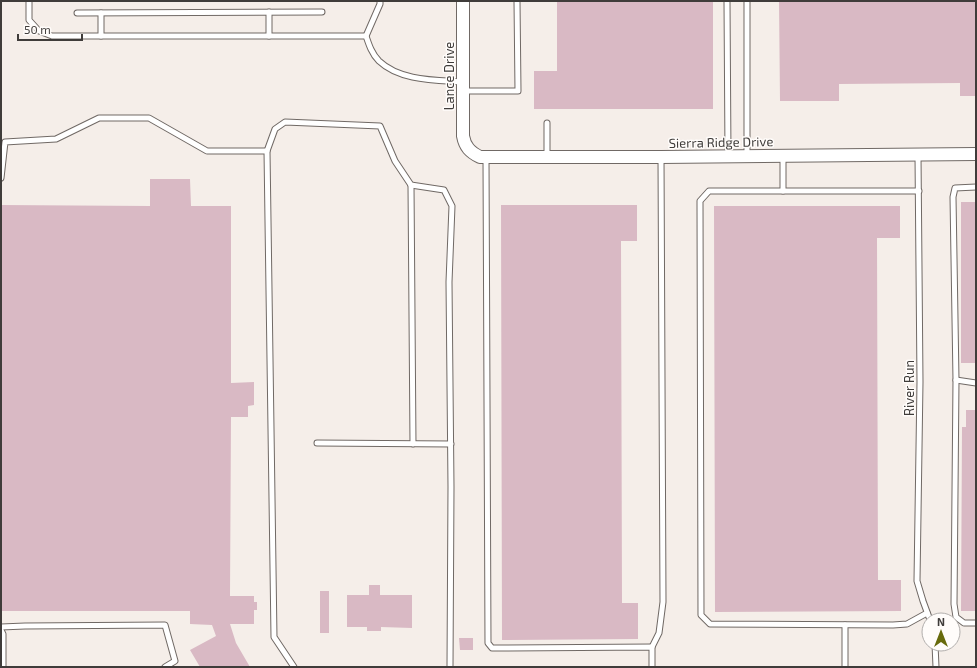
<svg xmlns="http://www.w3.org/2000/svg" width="977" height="668" viewBox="0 0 977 668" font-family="'Exo 2',sans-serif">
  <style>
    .building { fill: #d9b9c4 }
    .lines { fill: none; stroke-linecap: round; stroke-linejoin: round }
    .service-casing { stroke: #706965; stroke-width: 7 }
    .tertiary-casing { stroke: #706965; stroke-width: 14 }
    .service { stroke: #fff; stroke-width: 5 }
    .tertiary { stroke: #fff; stroke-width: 12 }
    .labels { text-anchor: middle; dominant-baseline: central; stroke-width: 3; stroke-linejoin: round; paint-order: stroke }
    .street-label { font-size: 13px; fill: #3f3c3a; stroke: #fffcfa }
  </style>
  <rect width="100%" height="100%" fill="#f5eee9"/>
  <!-- building -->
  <g class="building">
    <path d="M557 1H713V109H534V71H557Z"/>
    <path d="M779 1H976V96H960V83L839 84V101H780Z"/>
    <path d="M150 179H190L191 206H231V383L254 382V405L248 406V417H231L230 596H254V602H257V610H254V624H230L236 643 250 667H200L190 650 216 636 212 625 190 624V611H1V205L150 206Z"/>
    <rect x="961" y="202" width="15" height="161"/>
    <path d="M501 205H637V241H621L622 603H638V639L502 640Z"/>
    <path d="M714 206H900V238H877L878 580H901V611L715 612Z"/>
    <path d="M966 410H976V611H961L962 427H966Z"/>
    <path d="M369 585H380V595H412V628L381 627V631H367V627H347V595H369Z"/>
    <rect x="320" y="591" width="9" height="42"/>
    <path d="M459 638H473V650H460Z"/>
  </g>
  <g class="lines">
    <defs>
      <g id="service">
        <path d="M29 1V20L39 31 52 36H366C369 45 372 54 379 61 400 81 436 80 463 82"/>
        <path d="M727 1 728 156"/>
        <path d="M269 12V36"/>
        <path d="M77 13 322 12"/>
        <path d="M101 13V36"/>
        <path d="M366 36 380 4V1"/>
        <path d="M463 91H518L517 1"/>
        <path d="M547 123V158"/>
        <path d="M267 151 275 129 285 122 380 126 395 161 411 185 444 190 452 206 449 282 451 487 450 667"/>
        <path d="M918 155 920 382 917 581 923 601 930 620"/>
        <path d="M747 156V1"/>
        <path d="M783 157V191"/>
        <path d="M486 158 488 643 492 648 652 647V667"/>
        <path d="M1 178 5 142 56 139 99 118H149L207 151H267L274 637 294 667"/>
        <path d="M411 185 413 444"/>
        <path d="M976 187 955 188 953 197 956 380 954 604 956 617 964 623H976"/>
        <path d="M919 191H709L700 201 701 615 710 624 893 625 907 624 927 613"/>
        <path d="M956 380 976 383"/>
        <path d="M317 443 451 444"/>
        <path d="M1 627 25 626 165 625 175 661 165 667"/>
        <path d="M1 630 3 634V667"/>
        <path d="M935 644 936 667"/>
        <path d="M652 647 659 633 663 602 661 157"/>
        <path d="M845 667V625"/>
      </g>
      <path id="tertiary" d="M463 1V136C465 147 470 152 480 157H661L976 154"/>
    </defs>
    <!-- service casing -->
    <use href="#service" class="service-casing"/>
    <!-- tertiary casing -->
    <use href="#tertiary" class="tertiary-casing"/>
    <!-- service -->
    <use href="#service" class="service"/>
    <!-- tertiary -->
    <use href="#tertiary" class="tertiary"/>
  </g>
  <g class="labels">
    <!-- street labels -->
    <g class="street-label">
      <text transform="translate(449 76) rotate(-90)">Lance Drive</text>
      <text transform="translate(721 142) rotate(-1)">Sierra Ridge Drive</text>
      <text transform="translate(909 388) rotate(-90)">River Run</text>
    </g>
  </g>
  <!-- border -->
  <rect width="977" height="668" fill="none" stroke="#3f3c3a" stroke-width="4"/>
  <!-- north arrow -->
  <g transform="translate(941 632)"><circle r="19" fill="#fffcfa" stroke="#b2afad"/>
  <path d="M0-3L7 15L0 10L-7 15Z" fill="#676a0b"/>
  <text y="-6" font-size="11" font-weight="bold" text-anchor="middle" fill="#3f3c3a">N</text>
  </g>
  <!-- scale -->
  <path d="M18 34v6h64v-6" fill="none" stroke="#3f3c3a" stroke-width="2"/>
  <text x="24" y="34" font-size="12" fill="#3f3c3a" stroke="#fffcfa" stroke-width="3" paint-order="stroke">50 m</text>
</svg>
